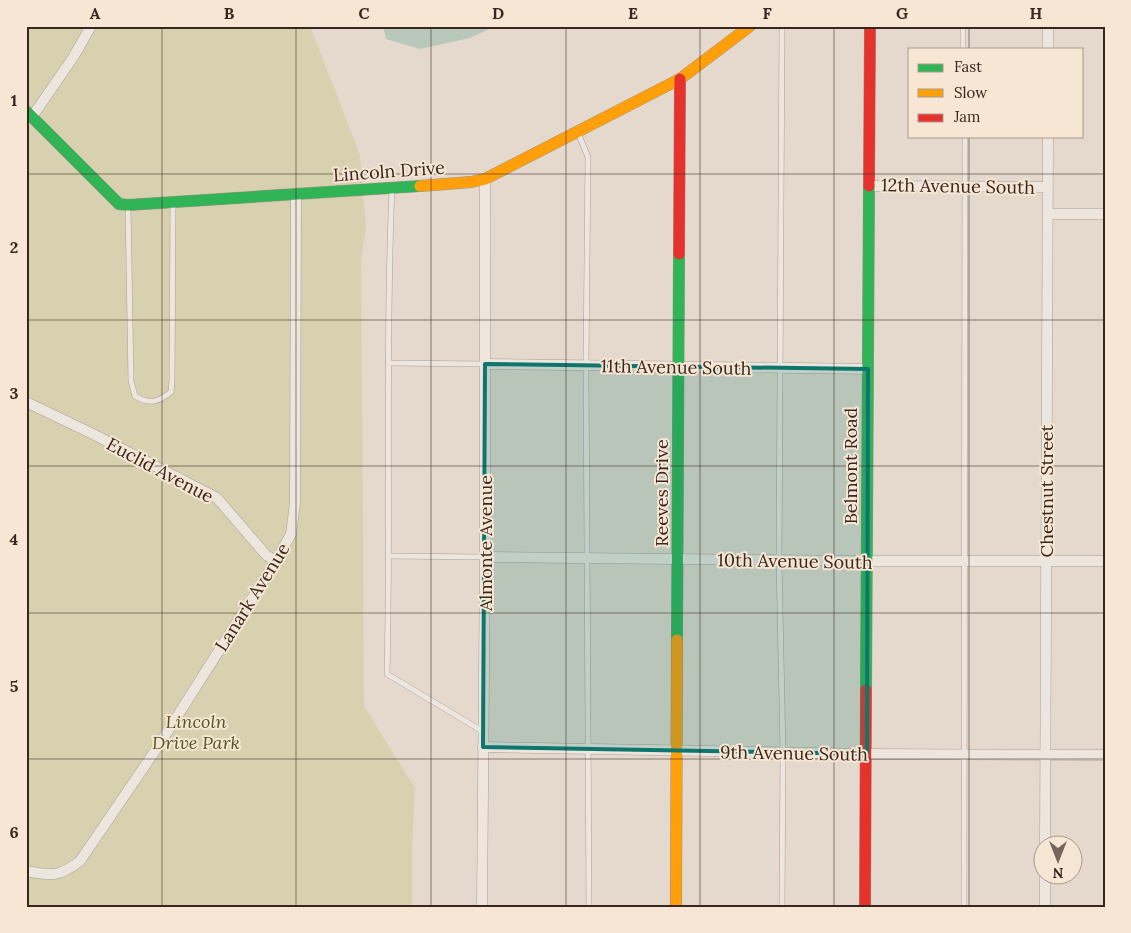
<svg xmlns="http://www.w3.org/2000/svg" width="1131" height="933" viewBox="0 0 1131 933" font-family="Lora,serif">
  <style>
    .green { fill: #d8d1af }
    .water { fill: #b8c9bc }
    .lines { fill: none; stroke-linecap: round; stroke-linejoin: round }
    .lane-casing { stroke: #aa9f96; stroke-width: 6 }
    .street-casing { stroke: #aa9f96; stroke-width: 11 }
    .fast-casing { stroke: #9a8e86; stroke-width: 12 }
    .slow-casing { stroke: #9a8e86; stroke-width: 12 }
    .jam-casing { stroke: #9a8e86; stroke-width: 12 }
    .lane { stroke: #ede6df; stroke-width: 5 }
    .street { stroke: #ede6df; stroke-width: 10 }
    .fast { stroke: #30b455; stroke-width: 11 }
    .slow { stroke: #ff9f0a; stroke-width: 11 }
    .jam { stroke: #e5322d; stroke-width: 11 }
    .marked { fill: #0f766e; fill-opacity: 0.2; stroke: #0f766e; stroke-width: 4; stroke-linejoin: round }
    .grid { fill: none; stroke: #39261e; stroke-width: 1; stroke-opacity: 0.55 }
    .labels { text-anchor: middle; dominant-baseline: central; stroke-width: 4; stroke-linejoin: round; paint-order: stroke }
    .street-label { font-size: 18px; fill: #39261e; stroke: #f6e6d3 }
    .park-label { font-size: 18px; font-style: italic; fill: #525624; stroke: #f6e6d3 }
    .neatline { fill: none; stroke: #39261e; stroke-width: 2 }
    .grid-label { font-size: 16px; text-anchor: middle; font-weight: bold; fill: #39261e }
  </style>
  <rect width="100%" height="100%" fill="#e5d9cd"/>
  <!-- green -->
  <path class="green" d="M26 26H310L360 155 366 228 361 259 364 706 415 788 412 847V907H26Z"/>
  <!-- water -->
  <path class="water" d="M383 26H496L470 38 420 49 386 39Z"/>
  <g class="lines">
    <defs>
      <g id="lane">
        <path d="M963 26V49"/>
        <path d="M578 133 588 157 586 365 589 907"/>
        <path d="M392 188C385 350 391 512 387 674L482 731"/>
        <path d="M128 207 131 381 135 396C150 405 158 402 171 392L172 380 173 203"/>
        <path d="M388 363 485 364"/>
        <path d="M390 556 485 557"/>
        <path d="M782 907 783 753 779 561 782 26"/>
        <path d="M964 907 965 136"/>
      </g>
      <g id="street">
        <path d="M1048 49V26"/>
        <path d="M32 117 74 56 91 26"/>
        <path d="M869 186 1047 187"/>
        <path d="M1048 214H1105"/>
        <path d="M485 364 868 369"/>
        <path d="M26 402 93 434 217 498 266 555 276 561"/>
        <path d="M485 557 867 561H1105"/>
        <path d="M483 747 867 754 1105 755"/>
        <path d="M1045 846 1048 136"/>
        <path d="M26 871C52 876 59 877 80 861L157 748 276 561 291 534 295 503 296 195"/>
        <path d="M482 907 485 557V179"/>
        <path d="M1045 907V876"/>
      </g>
      <g id="fast">
        <path d="M26 111 119 204 128 205 420 186"/>
        <path d="M677 640 679 254"/>
        <path d="M866 690 869 186"/>
      </g>
      <g id="slow">
        <path d="M420 186 471 182 485 179 680 79 750 26"/>
        <path d="M676 907 677 640"/>
      </g>
      <g id="jam">
        <path d="M869 186 870 26"/>
        <path d="M679 254 680 79"/>
        <path d="M865 907 866 690"/>
      </g>
    </defs>
    <!-- lane casing -->
    <use href="#lane" class="lane-casing"/>
    <!-- street casing -->
    <use href="#street" class="street-casing"/>
    <!-- fast casing -->
    <use href="#fast" class="fast-casing"/>
    <!-- slow casing -->
    <use href="#slow" class="slow-casing"/>
    <!-- jam casing -->
    <use href="#jam" class="jam-casing"/>
    <!-- lane -->
    <use href="#lane" class="lane"/>
    <!-- street -->
    <use href="#street" class="street"/>
    <!-- fast -->
    <use href="#fast" class="fast"/>
    <!-- slow -->
    <use href="#slow" class="slow"/>
    <!-- jam -->
    <use href="#jam" class="jam"/>
  </g>
  <!-- marked area -->
  <path class="marked" d="M485 364 868 369 867 754 483 747Z"/>
  <!-- grid -->
  <path class="grid" d="M162 26V907M296 26V907M431 26V907M566 26V907M700 26V907M834 26V907M969 26V49M969 136V907M26 174H1105M26 320H1105M26 466H1105M26 613H1105M26 759H1105"/>
  <g class="labels">
    <!-- street labels -->
    <g class="street-label">
      <text transform="translate(389 171) rotate(-4)">Lincoln Drive</text>
      <text transform="translate(958 186) rotate(1)">12th Avenue South</text>
      <text transform="translate(676 367) rotate(1)">11th Avenue South</text>
      <text transform="translate(850 466) rotate(-90)">Belmont Road</text>
      <text transform="translate(160 470) rotate(28)">Euclid Avenue</text>
      <text transform="translate(1046 491) rotate(-90)">Chestnut Street</text>
      <text transform="translate(661 493) rotate(-90)">Reeves Drive</text>
      <text transform="translate(485 543) rotate(-90)">Almonte Avenue</text>
      <text transform="translate(795 561) rotate(1)">10th Avenue South</text>
      <text transform="translate(252 597) rotate(-58)">Lanark Avenue</text>
      <text transform="translate(794 753) rotate(1)">9th Avenue South</text>
    </g>
    <!-- park labels -->
    <g class="park-label">
      <text x="196" y="721">Lincoln<tspan x="196" dy="21">Drive Park</tspan></text>
    </g>
  </g>
  <!-- border -->
  <rect width="1131" height="933" fill="none" stroke="#f6e6d3" stroke-width="55"/>
  <!-- legend -->
  <rect x="908" y="48" width="175" height="90" fill="#f6e6d3" stroke="#aa998b"/>
  <rect x="918" y="64" width="25" height="8" fill="#30b455" stroke="#aa998b"/>
  <text x="954" y="72" font-size="15" fill="#39261e">Fast</text>
  <rect x="918" y="89" width="25" height="8" fill="#ff9f0a" stroke="#aa998b"/>
  <text x="954" y="98" font-size="15" fill="#39261e">Slow</text>
  <rect x="918" y="114" width="25" height="8" fill="#e5322d" stroke="#aa998b"/>
  <text x="954" y="122" font-size="15" fill="#39261e">Jam</text>
  <!-- north arrow -->
  <g transform="translate(1058 860) rotate(180)"><circle r="24" fill="#f6e6d3" stroke="#aa998b"/>
  <path d="M0-4L9 19L0 12L-9 19Z" fill="#75655b"/>
  <text y="-8" font-size="14" font-weight="bold" text-anchor="middle" fill="#39261e">N</text>
  </g>
  <rect x="28" y="28" width="1076" height="878" class="neatline"/>
  <g class="grid-label">
    <text x="95" y="19">A</text>
    <text x="229" y="19">B</text>
    <text x="364" y="19">C</text>
    <text x="498" y="19">D</text>
    <text x="633" y="19">E</text>
    <text x="767" y="19">F</text>
    <text x="902" y="19">G</text>
    <text x="1036" y="19">H</text>
    <text x="14" y="106">1</text>
    <text x="14" y="253">2</text>
    <text x="14" y="399">3</text>
    <text x="14" y="545">4</text>
    <text x="14" y="692">5</text>
    <text x="14" y="838">6</text>
  </g>
</svg>
